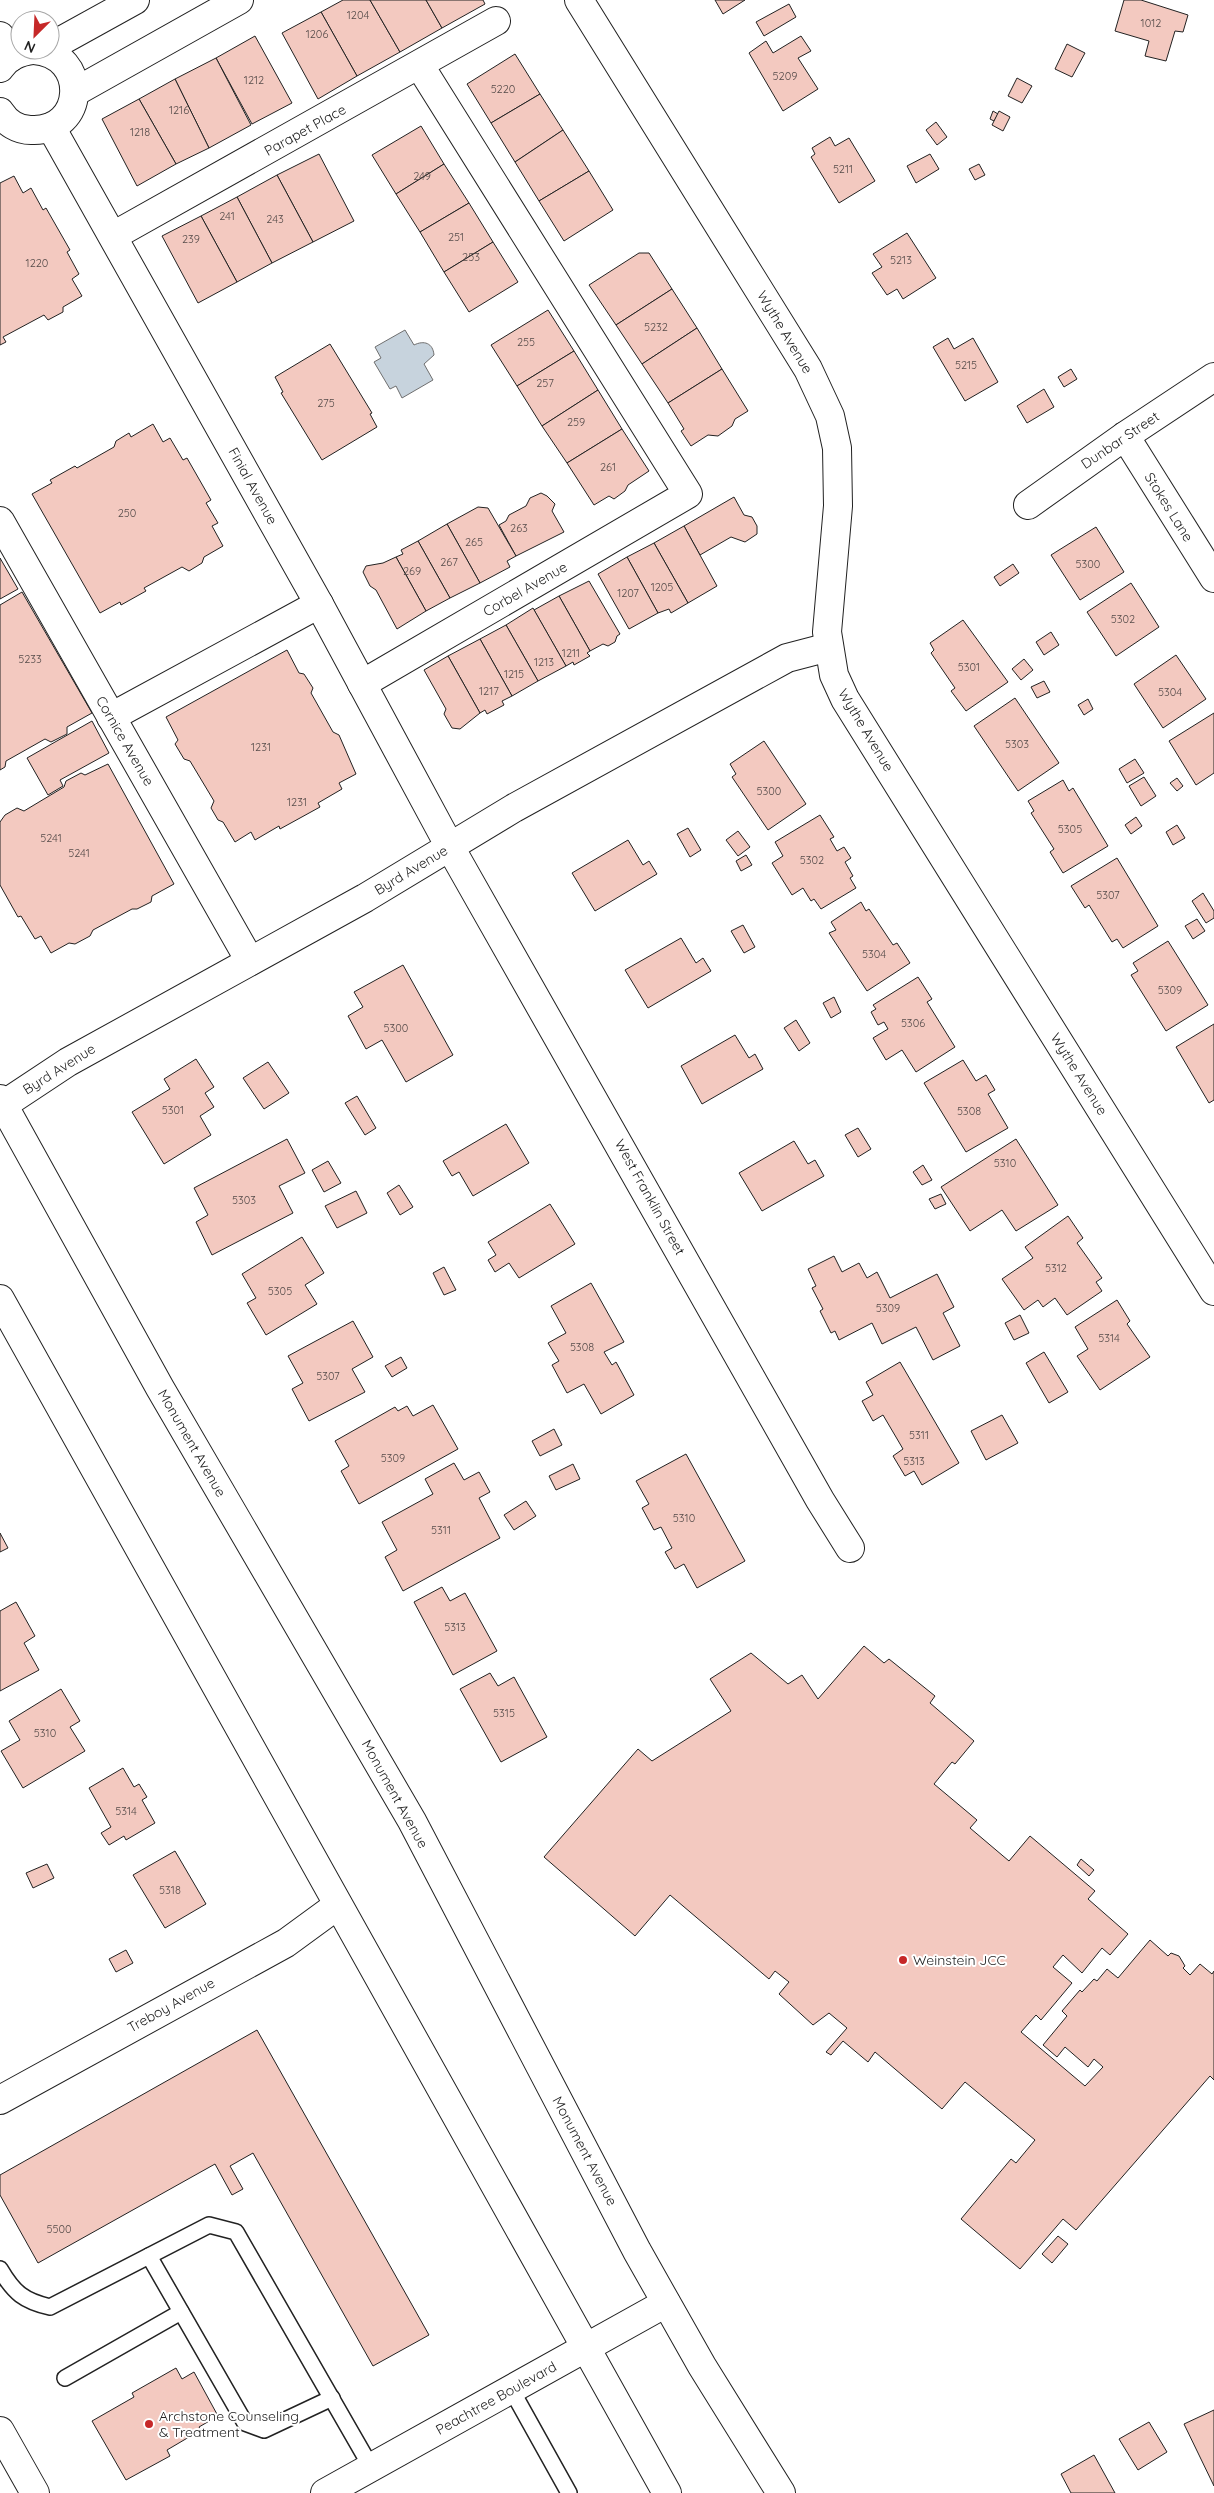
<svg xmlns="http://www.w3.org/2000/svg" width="1214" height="2493" viewBox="0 0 1214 2493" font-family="Quicksand,sans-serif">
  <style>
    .water { fill: #c7d3dd; stroke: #6f6f6f }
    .building { fill: #f3c9c0; stroke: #222 }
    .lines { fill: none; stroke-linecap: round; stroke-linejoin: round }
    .lane-casing { stroke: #222; stroke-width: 18 }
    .street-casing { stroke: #222; stroke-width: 30 }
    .secondary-casing { stroke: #222; stroke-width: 30 }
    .lane { stroke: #fff; stroke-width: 15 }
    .street { stroke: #fff; stroke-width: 28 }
    .secondary { stroke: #fff; stroke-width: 28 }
    .poi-dot { fill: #c62828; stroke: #fff; stroke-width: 2 }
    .labels { text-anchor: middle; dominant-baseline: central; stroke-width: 4; stroke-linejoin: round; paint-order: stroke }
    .number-label { font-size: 11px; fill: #564c4a }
    .street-label { font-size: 14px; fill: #222; stroke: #fff }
    .poi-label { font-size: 14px; fill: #222; stroke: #fff; text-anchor: start }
  </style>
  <rect width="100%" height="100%" fill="#fff"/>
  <!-- water -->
  <path class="water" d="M405 330 414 345C424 340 433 343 434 355L424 364 433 380 402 398 396 386 390 389 374 362 381 358 375 347Z"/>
  <!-- building -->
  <g class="building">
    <path d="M343 0H370L400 52 357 76 321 12Z"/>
    <path d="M370 0H426L442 28 400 52Z"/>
    <path d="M426 0H483L485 4 442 28Z"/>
    <path d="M715 0H745L723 14Z"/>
    <path d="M1124 0H1141L1188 15 1183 32 1175 31 1166 61 1145 56 1149 41 1115 31Z"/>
    <path d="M789 4 796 17 764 36 756 22Z"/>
    <path d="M321 12 357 76 318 99 282 33Z"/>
    <path d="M255 36 292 103 252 124 216 58Z"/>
    <path d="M801 36 811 51 798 58 818 89 783 111 749 53 766 41 773 53Z"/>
    <path d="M1067 44 1085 53 1072 77 1055 69Z"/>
    <path d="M515 54 540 94 491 123 467 84Z"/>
    <path d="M216 58 251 125 209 148 175 79Z"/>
    <path d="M1017 78 1032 86 1022 103 1008 96Z"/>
    <path d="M175 79 209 148 176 164 139 99Z"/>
    <path d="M540 94 563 130 515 162 491 123Z"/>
    <path d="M139 99 176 164 137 186 102 119Z"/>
    <path d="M993 111 998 114 994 121 990 119Z"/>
    <path d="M999 111 1010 117 1003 131 992 125Z"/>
    <path d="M936 122 947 137 937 145 926 130Z"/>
    <path d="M421 126 444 164 396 194 372 155Z"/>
    <path d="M563 130 589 171 539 201 515 162Z"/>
    <path d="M830 137 835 146 849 138 875 181 839 203 811 157 815 154 812 148Z"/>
    <path d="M319 154 354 221 313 242 277 175Z"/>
    <path d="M930 154 939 169 916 183 907 166Z"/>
    <path d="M444 164 469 203 420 232 396 194Z"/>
    <path d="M979 164 985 175 975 180 969 169Z"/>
    <path d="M589 171 613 210 564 241 539 201Z"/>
    <path d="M277 175 313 242 272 263 237 197Z"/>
    <path d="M14 176 23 193 31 188 43 210 46 208 70 250 67 252 79 274 72 279 82 296 63 307V312L48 320 44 315 3 337 6 342 0 345V183Z"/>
    <path d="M237 197 272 263 237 282 201 216Z"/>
    <path d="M469 203 493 242 444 272 420 232Z"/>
    <path d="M201 216 237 282 198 303 162 236Z"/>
    <path d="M907 233 936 278 903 299 897 289 887 295 872 273 882 267 873 254Z"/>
    <path d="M493 242 518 282 469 312 444 272Z"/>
    <path d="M639 253H649L672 289 616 325 589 285Z"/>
    <path d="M672 289 697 328 642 364 616 325Z"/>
    <path d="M548 310 574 351 517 386 491 345Z"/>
    <path d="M697 328 722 369 668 403 642 364Z"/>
    <path d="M948 338 954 349 973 338 998 382 965 401 933 347Z"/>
    <path d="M330 344 372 413 370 414 377 427 322 460 281 393 283 392 275 377Z"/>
    <path d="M574 351 598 390 542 426 517 386Z"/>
    <path d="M722 369 748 411 735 419 732 426 718 436 708 435 691 446 681 431 684 429 668 403Z"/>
    <path d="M1071 369 1077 379 1064 387 1058 377Z"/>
    <path d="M1044 389 1054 407 1027 423 1017 406Z"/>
    <path d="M598 390 622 429 567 463 542 426Z"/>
    <path d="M153 424 163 442 170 438 183 460 187 458 211 500 206 503 218 523 212 526 223 546 204 557 202 563 189 571 182 567 144 588 146 591 121 605 120 602 100 613 32 494 52 483 50 480 75 466 77 468 114 447 116 441 129 433 131 437Z"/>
    <path d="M622 429 649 471 628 485 625 491 614 499 609 496 594 505 567 463Z"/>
    <path d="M541 493 547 496 555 504 552 511 564 532 516 556 499 525 506 521 509 515 526 506 530 498Z"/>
    <path d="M734 497 744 515 752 517 757 526V534L745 542 731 537 700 555 684 526Z"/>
    <path d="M478 507 488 508 516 556 507 561 510 567 480 583 447 524Z"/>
    <path d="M447 524 480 583 450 598 418 541Z"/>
    <path d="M684 526 717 586 688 603 654 543Z"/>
    <path d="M1096 527 1124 572 1080 600 1051 555Z"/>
    <path d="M418 541 450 598 426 611 396 557 403 554 401 550Z"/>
    <path d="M654 543 688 603 671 613 669 609 658 613 627 557Z"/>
    <path d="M396 557 426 611 397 629 376 590 370 586 363 572 366 566 383 563Z"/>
    <path d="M627 557 658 613 629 629 598 574Z"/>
    <path d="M0 558 18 589 0 599Z"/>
    <path d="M1013 564 1019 573 1000 586 994 577Z"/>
    <path d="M589 581 620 634 617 636 615 642 608 646 603 644 590 651 559 596Z"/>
    <path d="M1131 583 1159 627 1116 656 1087 612Z"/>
    <path d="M22 592 92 713 67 727V734L51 742 45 739 6 761 5 767 0 770V605Z"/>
    <path d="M559 596 590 651 587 653 590 656 574 665 573 662 566 666 534 610Z"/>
    <path d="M533 608 566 666 538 681 506 625Z"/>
    <path d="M963 620 1008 682 966 711 951 691 955 688 931 653 934 650 930 643Z"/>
    <path d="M506 625 538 681 512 696 480 639Z"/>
    <path d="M1051 632 1059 645 1044 655 1036 642Z"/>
    <path d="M480 639 512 696 502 701 504 705 487 714 485 710 480 713 448 656Z"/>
    <path d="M287 650 299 673 304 674 313 688 311 693 333 732 339 735 356 774 339 783 342 789 318 803 320 807 280 829 279 826 255 840 251 832 235 842 223 822 218 820 211 808 214 801 190 761 184 759 175 744 178 740 166 717Z"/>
    <path d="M1176 655 1206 699 1163 728 1134 684Z"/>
    <path d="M448 656 480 713 460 729 452 728 444 714 446 709 424 670Z"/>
    <path d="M1024 659 1033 670 1021 680 1012 669Z"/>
    <path d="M1044 681 1050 692 1037 698 1031 687Z"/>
    <path d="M1015 698 1059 763 1018 791 974 726Z"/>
    <path d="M1088 699 1093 709 1084 715 1078 705Z"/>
    <path d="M1214 713V773L1196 785 1169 741Z"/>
    <path d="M92 721 109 753 60 780 63 786 48 795 27 758Z"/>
    <path d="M764 741 806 804 768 830 732 777 736 774 730 764Z"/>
    <path d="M1135 759 1144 773 1127 783 1119 769Z"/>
    <path d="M108 764 174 884 152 896 151 902 137 909H132L93 930 90 936 75 944 69 943 51 953 41 936 35 939 21 916 18 917 0 885V822L5 815 17 808 24 811 64 787 66 781 81 773 85 775Z"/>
    <path d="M1144 777 1156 796 1141 806 1129 786Z"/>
    <path d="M1177 778 1183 786 1177 791 1170 783Z"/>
    <path d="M1063 780 1069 791 1073 788 1108 846 1063 873 1050 852 1054 849 1031 813 1034 811 1028 801Z"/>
    <path d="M820 815 834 837 830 839 837 851 844 847 851 858 845 862 853 876 850 878 856 888 821 909 814 899 811 901 803 888 792 895 772 863 783 856 775 842Z"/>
    <path d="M1136 817 1142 826 1131 834 1125 825Z"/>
    <path d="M1177 825 1185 838 1173 845 1166 832Z"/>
    <path d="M688 828 701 850 690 857 677 834Z"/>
    <path d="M738 831 750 847 738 856 726 840Z"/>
    <path d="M628 840 643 865 649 861 657 874 595 911 572 873Z"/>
    <path d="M746 855 752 865 741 871 736 861Z"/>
    <path d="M1117 858 1158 926 1123 948 1117 939 1112 942 1089 905 1085 908 1071 886Z"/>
    <path d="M1203 893 1214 911V918L1206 923 1192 901Z"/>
    <path d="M861 902 866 911 869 909 893 945 897 943 910 963 867 991 829 933 836 930 831 922Z"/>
    <path d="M1197 919 1205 931 1193 939 1185 926Z"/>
    <path d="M743 925 755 947 744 953 731 931Z"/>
    <path d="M681 938 696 963 703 958 711 971 648 1008 625 970Z"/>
    <path d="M1168 941 1208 1005 1166 1031 1131 975 1138 971 1133 963Z"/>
    <path d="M403 965 453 1055 406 1082 382 1040 366 1049 348 1016 363 1007 354 992Z"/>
    <path d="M918 977 932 999 927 1002 955 1047 916 1072 902 1050 886 1060 873 1038 888 1029 884 1022 878 1025 871 1012 876 1009 873 1005Z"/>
    <path d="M834 997 841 1012 831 1018 823 1003Z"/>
    <path d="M796 1020 810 1043 799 1051 784 1028Z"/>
    <path d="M1214 1024V1100L1209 1103 1176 1047Z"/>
    <path d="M735 1035 749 1058 755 1054 763 1069 702 1104 681 1066Z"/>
    <path d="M196 1059 214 1087 205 1093 214 1107 200 1116 211 1135 164 1164 132 1112 170 1089 164 1079Z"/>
    <path d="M963 1060 976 1081 986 1075 995 1090 988 1094 1008 1128 966 1152 924 1083Z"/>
    <path d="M268 1062 289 1093 264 1109 243 1078Z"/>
    <path d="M357 1096 376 1128 365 1135 345 1103Z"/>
    <path d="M506 1124 529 1163 473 1196 459 1172 452 1176 443 1161Z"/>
    <path d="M858 1128 871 1149 858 1157 845 1135Z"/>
    <path d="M287 1139 305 1173 279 1186 293 1213 212 1255 196 1222 208 1215 194 1188Z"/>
    <path d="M1016 1139 1058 1205 1016 1231 1002 1210 970 1231 941 1187Z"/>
    <path d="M794 1141 808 1164 815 1160 824 1176 762 1211 739 1173Z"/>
    <path d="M328 1161 341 1183 324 1192 312 1170Z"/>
    <path d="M923 1165 932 1180 922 1185 913 1172Z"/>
    <path d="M399 1185 413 1207 400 1215 387 1193Z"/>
    <path d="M356 1191 367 1213 337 1228 325 1206Z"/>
    <path d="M941 1194 946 1204 935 1209 929 1199Z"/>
    <path d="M550 1204 575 1244 519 1278 509 1263 495 1272 488 1260 496 1255 488 1242Z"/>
    <path d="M1068 1216 1083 1238 1077 1243 1102 1278 1096 1282 1102 1291 1067 1315 1055 1298 1043 1307 1038 1300 1024 1310 1002 1279 1033 1258 1025 1247Z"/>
    <path d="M302 1237 324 1273 305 1285 317 1304 266 1335 247 1303 256 1298 242 1274Z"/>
    <path d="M834 1256 842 1272 859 1263 867 1278 877 1272 890 1298 937 1274 954 1307 943 1313 960 1346 933 1360 916 1327 882 1344 872 1323 839 1340 835 1331 831 1333 820 1311 823 1309 812 1288 816 1286 808 1269Z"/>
    <path d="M444 1267 456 1290 444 1295 433 1273Z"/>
    <path d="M591 1283 624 1342 604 1352 612 1365 616 1362 634 1395 601 1414 584 1384 567 1393 552 1365 559 1361 548 1343 566 1333 551 1306Z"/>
    <path d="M1117 1300 1130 1321 1127 1324 1150 1357 1100 1390 1077 1356 1088 1349 1075 1327Z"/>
    <path d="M1020 1315 1029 1333 1014 1340 1005 1323Z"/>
    <path d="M353 1321 373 1357 352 1369 365 1392 309 1421 292 1389 303 1383 288 1356Z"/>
    <path d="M1044 1352 1068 1392 1049 1403 1026 1363Z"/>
    <path d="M401 1357 407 1368 392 1377 385 1366Z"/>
    <path d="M900 1362 959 1463 922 1485 914 1471 905 1476 893 1456 903 1449 883 1415 873 1421 862 1401 873 1395 866 1382Z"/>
    <path d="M433 1405 458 1449 359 1504 341 1471 349 1466 335 1441 395 1407 398 1411 407 1406 413 1416Z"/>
    <path d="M1002 1415 1018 1443 986 1460 971 1431Z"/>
    <path d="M554 1429 562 1445 540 1456 532 1441Z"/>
    <path d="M686 1454 745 1561 697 1588 684 1564 675 1569 665 1552 672 1548 661 1527 654 1530 642 1508 649 1504 636 1481Z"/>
    <path d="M454 1463 464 1480 479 1472 490 1492 479 1498 500 1538 403 1591 385 1557 397 1550 382 1522 433 1494 425 1479Z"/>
    <path d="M573 1464 580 1479 556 1490 549 1476Z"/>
    <path d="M526 1501 536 1516 514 1530 504 1515Z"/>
    <path d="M0 1533 8 1548 0 1552Z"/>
    <path d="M442 1587 450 1601 465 1593 497 1651 453 1675 414 1602Z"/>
    <path d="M16 1602 35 1636 24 1643 39 1670 0 1691V1611Z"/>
    <path d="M864 1646 884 1663 889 1659 935 1696 930 1703 974 1741 955 1764 952 1762 934 1784 977 1820 970 1828 1009 1861 1030 1836 1095 1891 1088 1899 1128 1934 1110 1955 1102 1948 1082 1973 1063 1955 1053 1967 1072 1983 1041 2020 1036 2015 1021 2032 1085 2086 1103 2067 1094 2059 1088 2067 1065 2047 1057 2057 1043 2045 1067 2016 1062 2011 1080 1990 1082 1992 1094 1979 1097 1981 1107 1969 1118 1978 1150 1940 1168 1956 1171 1953 1179 1956 1185 1966 1183 1968 1190 1975 1200 1964 1212 1974 1214 1971V2080L1210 2076 1076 2230 1063 2219 1020 2269 961 2219 1011 2159 1016 2163 1035 2140 965 2082 942 2109 875 2052 868 2062 843 2041 831 2055 826 2052 847 2028 829 2013 813 2025 779 1994 789 1982 775 1971 769 1979 670 1895 635 1936 544 1857 638 1749 652 1761 731 1711 710 1679 751 1653 788 1684 802 1675 818 1699Z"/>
    <path d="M490 1673 498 1686 514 1677 547 1737 501 1762 460 1689Z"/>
    <path d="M61 1689 80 1721 70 1727 85 1751 23 1788 1 1751 20 1740 9 1721Z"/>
    <path d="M123 1768 134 1787 139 1784 147 1797 142 1800 155 1823 126 1840 124 1836 109 1845 101 1833 111 1827 89 1788Z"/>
    <path d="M175 1851 206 1904 165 1928 133 1875Z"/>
    <path d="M1081 1859 1094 1870 1089 1876 1077 1865Z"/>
    <path d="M47 1864 54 1878 33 1888 26 1873Z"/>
    <path d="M126 1950 133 1963 116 1972 109 1959Z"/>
    <path d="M257 2030 429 2335 373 2366 253 2153 230 2166 243 2189 232 2195 215 2164 38 2263 0 2195V2175Z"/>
    <path d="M1058 2236 1068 2244 1052 2263 1042 2254Z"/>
    <path d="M176 2368 182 2379 194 2372 218 2416 199 2427 201 2430 167 2450 170 2456 126 2480 92 2421 134 2397 132 2393Z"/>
    <path d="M1214 2410V2486L1184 2424Z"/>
    <path d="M1149 2422 1167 2452 1138 2470 1119 2439Z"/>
    <path d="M1094 2455 1115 2493H1071L1061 2474Z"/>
  </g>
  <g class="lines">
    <defs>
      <g id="lane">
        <path d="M149 2256 245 2423 264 2430 332 2398"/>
        <path d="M0 2269C14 2293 24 2301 50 2307L209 2225 236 2232 371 2467"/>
        <path d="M65 2378 181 2312"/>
        <path d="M511 2389 569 2493"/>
      </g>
      <g id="street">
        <path d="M579 0 808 369 830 416 837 448 838 506 827 632 834 675 845 699 1214 1291"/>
        <path d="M0 36 11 57"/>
        <path d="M50 47 135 0"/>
        <path d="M0 68C8 56 19 52 33 50"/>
        <path d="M75 92 239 0"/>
        <path d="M0 112C7 123 18 130 31 130 86 133 90 54 34 50"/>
        <path d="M51 127 319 604 450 847 820 1500 850 1548"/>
        <path d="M113 236 496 21"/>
        <path d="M1125 436 1214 578"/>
        <path d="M1028 505 1125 436 1214 377"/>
        <path d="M0 521 250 961"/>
        <path d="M362 684 688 494 420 66"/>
        <path d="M111 717 319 604"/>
        <path d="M3 1105 68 1062 365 898 514 808 787 658 829 647"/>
        <path d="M0 2100 286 1943 338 1905"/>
        <path d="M0 2431 35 2493"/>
        <path d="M325 2493 666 2303"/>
      </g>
      <g id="secondary">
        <path d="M0 1099 160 1388 412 1821 637 2251 702 2366 781 2493"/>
        <path d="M0 1299 667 2493"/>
      </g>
    </defs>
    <!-- lane casing -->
    <use href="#lane" class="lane-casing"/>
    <!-- street casing -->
    <use href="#street" class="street-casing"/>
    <!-- secondary casing -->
    <use href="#secondary" class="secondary-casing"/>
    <!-- lane -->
    <use href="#lane" class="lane"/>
    <!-- street -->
    <use href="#street" class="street"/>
    <!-- secondary -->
    <use href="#secondary" class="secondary"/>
  </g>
  <!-- markers -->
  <g class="poi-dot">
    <circle cx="903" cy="1960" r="5"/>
    <circle cx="149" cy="2424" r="5"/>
  </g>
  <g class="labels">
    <!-- number labels -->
    <g class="number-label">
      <text x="358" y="15">1204</text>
      <text x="1151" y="23">1012</text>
      <text x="317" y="34">1206</text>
      <text x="785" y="76">5209</text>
      <text x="254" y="80">1212</text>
      <text x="503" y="89">5220</text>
      <text x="179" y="110">1216</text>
      <text x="140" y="132">1218</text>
      <text x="843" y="169">5211</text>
      <text x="422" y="176">249</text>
      <text x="227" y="216">241</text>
      <text x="275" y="219">243</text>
      <text x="456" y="237">251</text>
      <text x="191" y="239">239</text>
      <text x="471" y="257">253</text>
      <text x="901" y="260">5213</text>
      <text x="37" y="263">1220</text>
      <text x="656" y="327">5232</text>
      <text x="526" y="342">255</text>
      <text x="966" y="365">5215</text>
      <text x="545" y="383">257</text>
      <text x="326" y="403">275</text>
      <text x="576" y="422">259</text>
      <text x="608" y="467">261</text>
      <text x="127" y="513">250</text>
      <text x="519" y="528">263</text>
      <text x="474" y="542">265</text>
      <text x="449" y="562">267</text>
      <text x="1088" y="564">5300</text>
      <text x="412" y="571">269</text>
      <text x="662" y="587">1205</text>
      <text x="628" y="593">1207</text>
      <text x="1123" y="619">5302</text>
      <text x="571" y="653">1211</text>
      <text x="30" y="659">5233</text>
      <text x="544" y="662">1213</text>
      <text x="969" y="667">5301</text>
      <text x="514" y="674">1215</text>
      <text x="489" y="691">1217</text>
      <text x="1170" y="692">5304</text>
      <text x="1017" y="744">5303</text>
      <text x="261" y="747">1231</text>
      <text x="769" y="791">5300</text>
      <text x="297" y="802">1231</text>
      <text x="1070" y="829">5305</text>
      <text x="51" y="838">5241</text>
      <text x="79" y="853">5241</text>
      <text x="812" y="860">5302</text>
      <text x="1108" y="895">5307</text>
      <text x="874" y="954">5304</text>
      <text x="1170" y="990">5309</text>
      <text x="913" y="1023">5306</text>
      <text x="396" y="1028">5300</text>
      <text x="173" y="1110">5301</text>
      <text x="969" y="1111">5308</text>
      <text x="1005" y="1163">5310</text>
      <text x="244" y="1200">5303</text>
      <text x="1056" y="1268">5312</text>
      <text x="280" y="1291">5305</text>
      <text x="888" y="1308">5309</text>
      <text x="1109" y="1338">5314</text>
      <text x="582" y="1347">5308</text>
      <text x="328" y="1376">5307</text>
      <text x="919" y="1435">5311</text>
      <text x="393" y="1458">5309</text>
      <text x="914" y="1461">5313</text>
      <text x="684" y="1518">5310</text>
      <text x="441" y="1530">5311</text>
      <text x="455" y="1627">5313</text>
      <text x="504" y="1713">5315</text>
      <text x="45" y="1733">5310</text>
      <text x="126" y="1811">5314</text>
      <text x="170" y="1890">5318</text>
      <text x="59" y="2229">5500</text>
    </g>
    <!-- street labels -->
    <g class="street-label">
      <text transform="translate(305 130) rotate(-29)">Parapet Place</text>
      <text transform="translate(785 332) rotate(59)">Wythe Avenue</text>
      <text transform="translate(1120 440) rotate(-34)">Dunbar Street</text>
      <text transform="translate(253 486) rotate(61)">Finial Avenue</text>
      <text transform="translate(1169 507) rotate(58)">Stokes Lane</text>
      <text transform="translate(525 589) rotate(-30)">Corbel Avenue</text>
      <text transform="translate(866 730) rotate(59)">Wythe Avenue</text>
      <text transform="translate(125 741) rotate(60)">Cornice Avenue</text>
      <text transform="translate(411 870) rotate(-31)">Byrd Avenue</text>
      <text transform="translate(59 1069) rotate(-32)">Byrd Avenue</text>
      <text transform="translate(1079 1074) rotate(58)">Wythe Avenue</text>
      <text transform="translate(650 1197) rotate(61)">West Franklin Street</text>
      <text transform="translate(192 1443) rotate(60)">Monument Avenue</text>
      <text transform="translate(395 1794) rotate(61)">Monument Avenue</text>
      <text transform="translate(171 2005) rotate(-29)">Treboy Avenue</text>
      <text transform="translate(585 2151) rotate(62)">Monument Avenue</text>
      <text transform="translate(496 2398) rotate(-29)">Peachtree Boulevard</text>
    </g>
    <!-- poi labels -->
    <g class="poi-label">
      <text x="913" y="1960">Weinstein JCC</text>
      <text x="159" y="2416">Archstone Counseling<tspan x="159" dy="16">&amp; Treatment</tspan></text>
    </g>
  </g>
  <!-- north arrow -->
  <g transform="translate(35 35) rotate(204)"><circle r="24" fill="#ffffff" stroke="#a7a7a7"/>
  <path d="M0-4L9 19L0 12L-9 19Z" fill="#c62828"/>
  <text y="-8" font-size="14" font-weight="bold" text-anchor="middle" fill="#222222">N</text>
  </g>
</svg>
